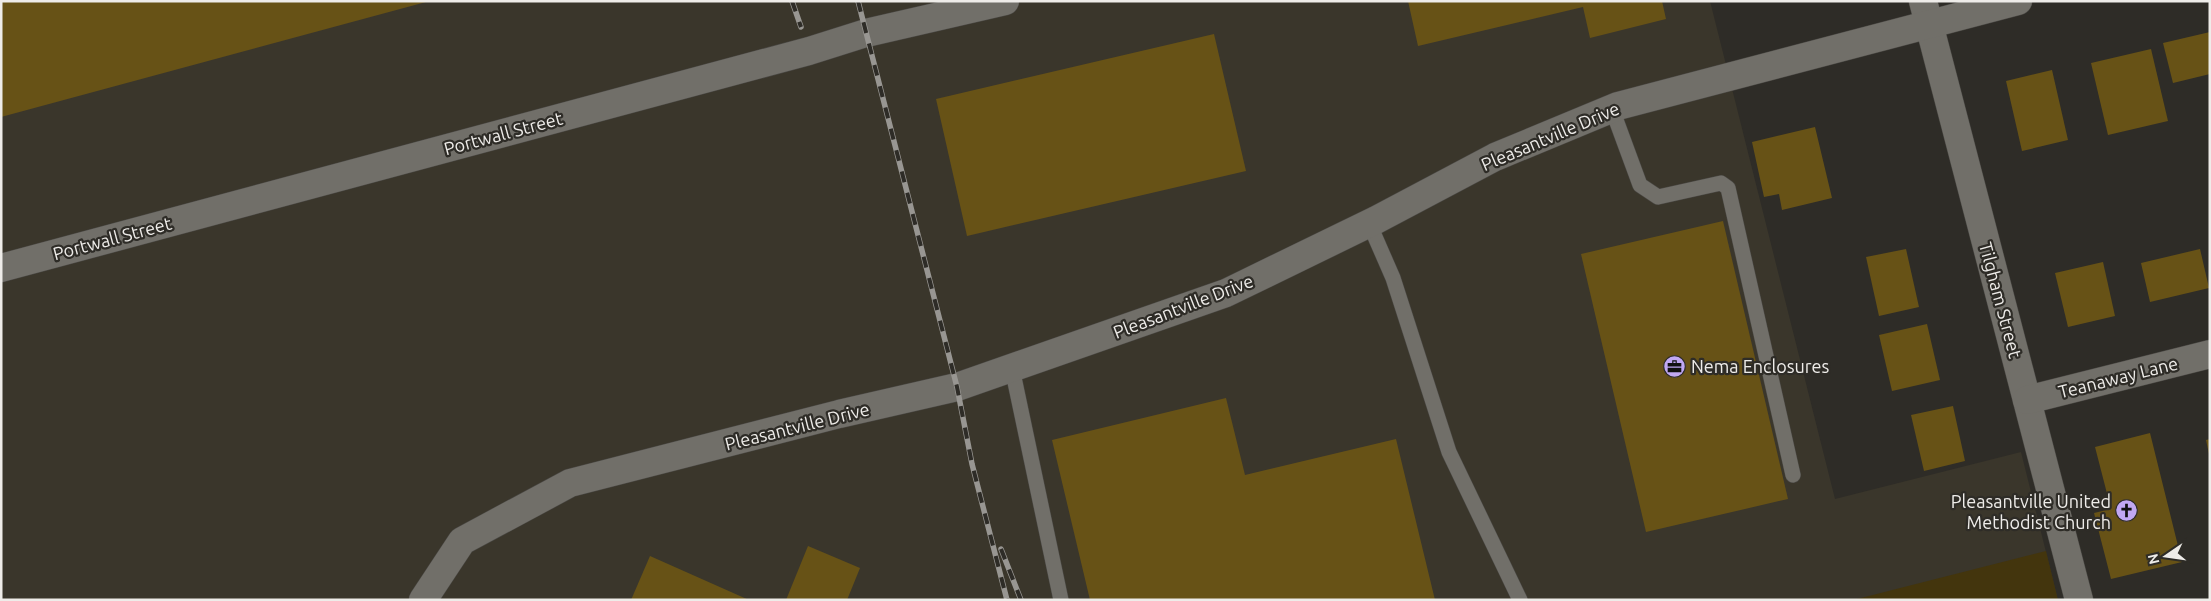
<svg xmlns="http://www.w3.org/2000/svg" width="2211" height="601" viewBox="0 0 2211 601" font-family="Ubuntu,sans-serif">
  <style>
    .built { fill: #3a362b }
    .green { fill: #43350d }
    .building { fill: #675216 }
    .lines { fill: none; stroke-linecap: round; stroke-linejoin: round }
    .lane-casing { stroke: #4a4844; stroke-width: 16 }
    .street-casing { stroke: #4a4844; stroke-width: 29 }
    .lane { stroke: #716f69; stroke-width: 15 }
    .street { stroke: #716f69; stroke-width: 28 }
    .rail-casing { stroke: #989692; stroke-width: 5.5 }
    .rail { stroke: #2e2c27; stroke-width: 4; stroke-dasharray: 11; stroke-linecap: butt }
    .labels { text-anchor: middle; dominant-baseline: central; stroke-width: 4.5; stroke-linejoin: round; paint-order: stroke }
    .street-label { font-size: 18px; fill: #eeece9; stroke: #2e2c27 }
    .poi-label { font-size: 18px; fill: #eeece9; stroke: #2e2c27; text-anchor: start }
  </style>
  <rect width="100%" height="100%" fill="#2e2c27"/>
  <!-- built -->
  <path class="built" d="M1 1H1710L1835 499 2021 452 2058 600H1Z"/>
  <!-- green -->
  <path class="green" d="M2046 551 2058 600H1853Z"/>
  <!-- building -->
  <g class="building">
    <path d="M1 1H426V2L1 117Z"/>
    <path d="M1408 1H1662L1666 19 1590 38 1583 7 1418 46Z"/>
    <path d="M2210 32V74L2173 83 2163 43Z"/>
    <path d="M1214 34 1246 171 967 236 936 99Z"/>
    <path d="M2151 49 2168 121 2108 135 2091 63Z"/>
    <path d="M2052 70 2068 140 2022 151 2006 81Z"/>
    <path d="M1815 127 1832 198 1782 210 1779 194 1764 197 1752 142Z"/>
    <path d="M1723 221 1788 499 1646 532 1581 254Z"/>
    <path d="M1906 249 1919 307 1879 316 1866 257Z"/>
    <path d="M2200 249 2209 288 2150 302 2141 263Z"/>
    <path d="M2103 262 2115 316 2068 327 2055 273Z"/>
    <path d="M1927 324 1940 380 1892 391 1879 335Z"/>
    <path d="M1226 398 1245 475 1396 439 1435 600H1090L1052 440Z"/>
    <path d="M1953 406 1965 461 1924 471 1911 415Z"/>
    <path d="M2150 433 2182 562 2111 579 2094 513 2111 509 2095 447Z"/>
    <path d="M2210 439V454H2209L2206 440Z"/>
    <path d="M808 546 860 568 847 600H786Z"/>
    <path d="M650 556 749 600H631Z"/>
  </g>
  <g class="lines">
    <defs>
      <g id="lane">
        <path d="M1612 109 1640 185 1658 197 1721 183 1728 188 1793 475"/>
        <path d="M1369 223 1393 278 1449 452 1520 600"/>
        <path d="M1012 368 1061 600"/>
      </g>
      <g id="street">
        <path d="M1923 1 2079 600"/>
        <path d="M1 268 809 51 866 33 1005 1"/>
        <path d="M2027 400 2210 354"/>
        <path d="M423 600 462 541 570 483 839 414 957 387 1226 293 1376 220 1495 157 1618 106 2018 1"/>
      </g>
    </defs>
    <!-- lane casing -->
    <use href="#lane" class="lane-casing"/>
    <!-- street casing -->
    <use href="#street" class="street-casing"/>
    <!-- lane -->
    <use href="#lane" class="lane"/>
    <!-- street -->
    <use href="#street" class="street"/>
    <defs>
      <g id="rail">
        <path d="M792 1 801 27"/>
        <path d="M858 1 957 387 972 464 1007 600"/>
        <path d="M1001 549 1021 600"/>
      </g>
    </defs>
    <!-- rail casing -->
    <use href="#rail" class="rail-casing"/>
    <!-- rail -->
    <use href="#rail" class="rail"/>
  </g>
  <!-- icons -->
  <defs>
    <symbol id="office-disc" viewBox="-11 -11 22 22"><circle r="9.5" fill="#c1a8f3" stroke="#2e2c27"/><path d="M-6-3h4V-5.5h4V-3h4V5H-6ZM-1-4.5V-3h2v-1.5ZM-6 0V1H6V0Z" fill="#111"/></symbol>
    <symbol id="church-disc" viewBox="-11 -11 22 22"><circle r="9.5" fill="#c1a8f3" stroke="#2e2c27"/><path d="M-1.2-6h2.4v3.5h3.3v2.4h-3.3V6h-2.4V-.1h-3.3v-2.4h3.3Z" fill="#111"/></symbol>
  </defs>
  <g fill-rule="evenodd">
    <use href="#office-disc" x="1662" y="354" width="25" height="25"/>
    <use href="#church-disc" x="2114" y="498" width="25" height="25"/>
  </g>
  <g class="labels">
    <!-- street labels -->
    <g class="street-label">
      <text transform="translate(503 133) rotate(-15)">Portwall Street</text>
      <text transform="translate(1550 136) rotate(-23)">Pleasantville Drive</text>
      <text transform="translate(112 238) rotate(-15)">Portwall Street</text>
      <text transform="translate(2001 300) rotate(75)">Tilgham Street</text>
      <text transform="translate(1183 306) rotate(-21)">Pleasantville Drive</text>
      <text transform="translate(2118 377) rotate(-14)">Teanaway Lane</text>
      <text transform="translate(797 426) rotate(-14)">Pleasantville Drive</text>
    </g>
    <!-- poi labels -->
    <g class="poi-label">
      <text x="1691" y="366">Nema Enclosures</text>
      <text x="2111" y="501" text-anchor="end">Pleasantville United<tspan x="2111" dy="21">Methodist Church</tspan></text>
    </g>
  </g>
  <!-- border -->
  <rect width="2211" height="601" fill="none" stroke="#eeece9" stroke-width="5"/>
  <!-- north arrow -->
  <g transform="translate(2166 556) rotate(257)" stroke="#2e2c27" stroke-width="4" paint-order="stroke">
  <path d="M0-4L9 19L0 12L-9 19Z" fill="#eeece9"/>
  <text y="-8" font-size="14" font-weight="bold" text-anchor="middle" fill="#eeece9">N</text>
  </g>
</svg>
